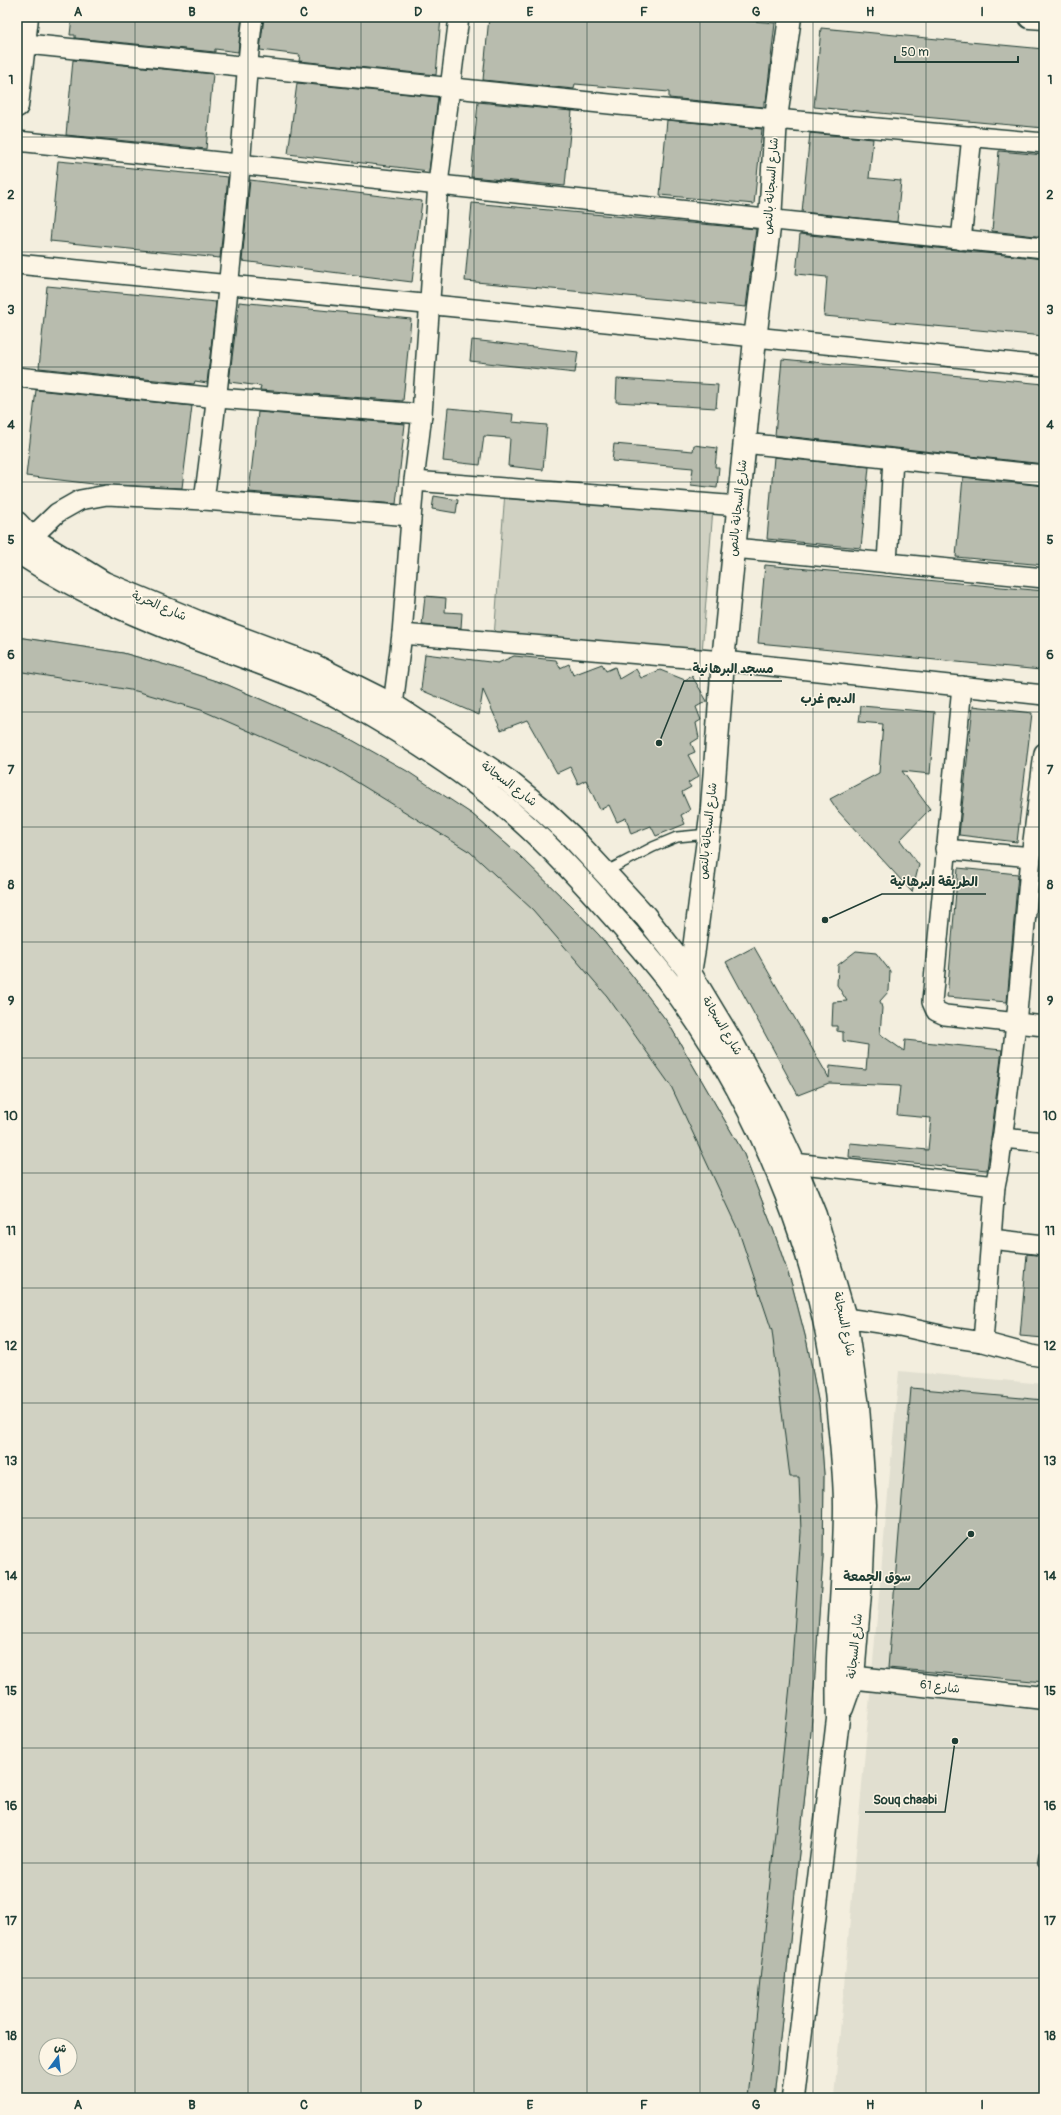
<svg xmlns="http://www.w3.org/2000/svg" width="1061" height="2115" viewBox="0 0 1061 2115" font-family="Pangolin,'Playpen Sans Arabic',sans-serif">
  <style>
    .built { fill: #e1dfd0 }
    .green { fill: #d0d1c2; stroke: #78877b; fill-rule: evenodd }
    .building { fill: #b8bcae; stroke: #1f3d34 }
    .lines { fill: none; stroke-linecap: round; stroke-linejoin: round }
    .lane-casing { stroke: #1f3d34; stroke-width: 12 }
    .street-casing { stroke: #1f3d34; stroke-width: 22 }
    .secondary-casing { stroke: #1f3d34; stroke-width: 25 }
    .lane { stroke: #fcf5e5; stroke-width: 9 }
    .street { stroke: #fcf5e5; stroke-width: 19 }
    .secondary { stroke: #fcf5e5; stroke-width: 22 }
    .grid { fill: none; stroke: #1f3d34; stroke-width: 1; stroke-opacity: 0.55 }
    .labels { text-anchor: middle; dominant-baseline: central; stroke-width: 3; stroke-linejoin: round; paint-order: stroke }
    .street-label { font-size: 12px; fill: #1f3d34; stroke: #fcf5e5 }
    .neighbourhood-label { font-size: 13px; font-weight: bold; fill: #1f3d34; stroke: #fcf5e5 }
    .leader { fill: none; stroke: #1f3d34; stroke-width: 1.5 }
    .callout-dot { fill: #1f3d34; stroke: #fcf5e5; stroke-width: 1.5 }
    .callout-label { font-size: 13px; text-anchor: middle; font-weight: bold; fill: #1f3d34; stroke: #fcf5e5; stroke-width: 3; stroke-linejoin: round; paint-order: stroke }
    .neatline { fill: none; stroke: #1f3d34; stroke-width: 1.5 }
    .grid-label { font-size: 13px; text-anchor: middle; font-weight: bold; fill: #1f3d34 }
  </style>
  <rect width="100%" height="100%" fill="#f3eede"/>
  <filter id="ink" filterUnits="userSpaceOnUse"><feTurbulence type="fractalNoise" baseFrequency=".025" numOctaves="2"/><feDisplacementMap in="SourceGraphic" scale="8" xChannelSelector="R" yChannelSelector="G"/><feConvolveMatrix kernelMatrix="1 2 1 2 8 2 1 2 1" color-interpolation-filters="sRGB"/></filter>
  <g filter="url(#ink)">
    <!-- built -->
    <path class="built" d="M899 1371 1044 1384V2098H834Z"/>
    <!-- green -->
    <g class="green">
      <path d="M505 492 713 508 702 653 494 637Z"/>
      <path d="M17 637 123 653 173 667 228 685 345 736 472 814 520 856 573 908 599 935 631 974 669 1024 743 1152 773 1229 792 1285 807 1343 819 1405 824 1474 823 1558 810 1745 774 2098H17ZM46 2045H70V2069H46Z"/>
    </g>
    <!-- building -->
    <g class="building">
      <path d="M72 17H242L238 52 215 49V52L75 38V35H70Z"/>
      <path d="M264 17H441L436 75 299 61 300 55 260 50Z"/>
      <path d="M489 17H708L775 23 766 102 764 101V107L669 98V92L575 84 574 89 483 80Z"/>
      <path d="M821 28 1044 49V128L814 107Z"/>
      <path d="M73 60 213 74 206 149 66 135Z"/>
      <path d="M297 83 438 97 429 171 288 154Z"/>
      <path d="M478 102 572 111 565 186 471 177Z"/>
      <path d="M667 120 762 129 754 204 660 195Z"/>
      <path d="M810 133 873 139 869 178 901 181 897 222 802 212Z"/>
      <path d="M999 151 1044 155V237L992 231Z"/>
      <path d="M58 161 228 177 220 258 50 241Z"/>
      <path d="M250 180 422 201 412 282 242 261Z"/>
      <path d="M472 203 756 229 746 307 465 281Z"/>
      <path d="M800 234 1044 259V336L824 316 827 277 796 274Z"/>
      <path d="M47 286 216 302 207 383 195 381 194 384 39 368Z"/>
      <path d="M239 302 411 319 403 401 260 390 261 386 229 382Z"/>
      <path d="M472 340 578 352 575 373 470 361Z"/>
      <path d="M782 359 1044 384V464L775 435Z"/>
      <path d="M617 379 718 385 716 408 616 402Z"/>
      <path d="M36 390 192 406 182 488 102 485 26 476Z"/>
      <path d="M448 408 513 414 512 422 547 425 543 470 508 466 510 438 484 436 480 465 443 461Z"/>
      <path d="M258 412 405 424 396 504 249 492Z"/>
      <path d="M614 444 693 451 694 445 717 448 715 467H719L717 488 691 485 693 468 612 461Z"/>
      <path d="M774 457 869 467 861 548 767 539Z"/>
      <path d="M963 477 1044 486V565L956 557Z"/>
      <path d="M434 496 458 500 456 513 432 509Z"/>
      <path d="M765 565 1044 591V641L1041 670 758 643Z"/>
      <path d="M425 596 446 598 445 612 462 613 461 628 422 625Z"/>
      <path d="M17 637 123 653 173 667 228 685 345 736 407 771 472 814 520 856 573 908 599 935 631 974 669 1024 743 1152 773 1229 792 1285 807 1343 819 1405 824 1474 823 1558 810 1745 774 2098H748L791 1676 801 1532 799 1477H790L772 1331 739 1232 671 1086 607 996 533 910 470 852 334 768 201 710 136 691 17 671Z"/>
      <path d="M425 654 498 663 514 656 556 660 560 668 569 664 573 675 602 664 606 671 615 667 619 679 636 669 641 678 660 670 685 680 692 676 707 701 696 707 701 720 696 723 699 738 691 743 695 752 688 755 699 776 688 783 691 787 682 792 690 810 681 815 685 824 656 836 651 826 631 834 626 818 617 822 609 805 600 810 586 780 578 784 570 767 557 773 527 720 501 730 483 690 479 715 421 690Z"/>
      <path d="M861 706 935 712 930 774 902 771 930 809 900 840 919 865 912 892 838 811 830 799 879 773 883 724 859 722Z"/>
      <path d="M973 706 1032 713 1017 842 959 835Z"/>
      <path d="M958 868 1018 874 1007 1002 947 997Z"/>
      <path d="M754 947 829 1078 830 1066 866 1070 868 1045 843 1041V1032L837 1031V1026H832L833 1002 847 1001 837 985 838 965 856 951 876 953 890 971 889 991 880 1001 882 1008 880 1034 904 1051 905 1040 1002 1050 987 1170 849 1157 850 1143 928 1150 931 1118 897 1115 900 1086 829 1083 798 1095 726 962Z"/>
      <path d="M1027 1254 1044 1256V1338L1020 1336Z"/>
      <path d="M911 1388 1044 1400V1682L888 1668Z"/>
    </g>
    <g class="lines">
      <defs>
        <g id="lane">
          <path d="M605 872 653 847 677 837 708 834"/>
          <path d="M1043 1862 1044 1855"/>
        </g>
        <g id="street">
          <path d="M17 43 619 105 1044 143"/>
          <path d="M17 141 1044 248"/>
          <path d="M961 240 972 136"/>
          <path d="M17 264C360 295 701 334 1044 366"/>
          <path d="M17 377 218 398 422 414"/>
          <path d="M744 443 1044 475"/>
          <path d="M414 481 739 506"/>
          <path d="M204 500C219 389 229 279 240 168 244 118 246 67 253 17"/>
          <path d="M31 538 57 513 80 500 107 495 204 500 411 516"/>
          <path d="M734 548 1044 578"/>
          <path d="M887 563 893 459"/>
          <path d="M402 634 723 661 1044 695"/>
          <path d="M962 686 932 1002 936 1011 945 1015 1044 1026"/>
          <path d="M393 705 402 634 414 481 422 414 438 184 459 17"/>
          <path d="M945 849 1031 857"/>
          <path d="M1002 1138 1044 1142"/>
          <path d="M794 1163 995 1186"/>
          <path d="M991 1239 1044 1245"/>
          <path d="M845 1318 900 1326 949 1337 983 1342 1031 1355 1044 1357"/>
          <path d="M983 1342 995 1186 999 1167 1016 1024 1031 857 1044 753"/>
        </g>
        <g id="secondary">
          <path d="M1030 17 1044 18"/>
          <path d="M17 106 27 17"/>
          <path d="M17 523 31 538 104 583 198 622 313 665 393 705 477 760 508 781 541 808 572 837 645 916 690 973 734 1046 770 1112 794 1163 815 1215 845 1318 858 1406 865 1505 862 1569 853 1677 842 1708"/>
          <path d="M17 551C80 594 151 622 223 649 264 665 308 679 346 701 403 733 460 768 510 811 544 840 574 872 604 906 630 935 657 965 680 997 764 1114 826 1268 838 1412 841 1443 845 1475 845 1506 845 1577 835 1648 838 1719L793 2098"/>
          <path d="M687 981 690 973 694 949 712 808 723 661 755 339 770 220 776 118 790 17"/>
          <path d="M839 1676 1044 1698"/>
        </g>
      </defs>
      <!-- lane casing -->
      <use href="#lane" class="lane-casing"/>
      <!-- street casing -->
      <use href="#street" class="street-casing"/>
      <!-- secondary casing -->
      <use href="#secondary" class="secondary-casing"/>
      <!-- lane -->
      <use href="#lane" class="lane"/>
      <!-- street -->
      <use href="#street" class="street"/>
      <!-- secondary -->
      <use href="#secondary" class="secondary"/>
    </g>
  </g>
  <!-- grid -->
  <path class="grid" d="M135 17V2098M248 17V2098M361 17V2098M474 17V2098M587 17V2098M700 17V2098M813 17V2098M926 17V2098M17 137H1044M17 252H1044M17 367H1044M17 482H1044M17 597H1044M17 712H1044M17 827H1044M17 942H1044M17 1058H1044M17 1173H1044M17 1288H1044M17 1403H1044M17 1518H1044M17 1633H1044M17 1748H1044M17 1863H1044M17 1978H1044"/>
  <g class="labels">
    <!-- street labels -->
    <g class="street-label">
      <text transform="translate(771 186) rotate(-86)">شارع السجانة بالنص</text>
      <text transform="translate(738 508) rotate(-84)">شارع السجانة بالنص</text>
      <text transform="translate(159 606) rotate(23)">شارع الحرية</text>
      <text transform="translate(509 784) rotate(37)">شارع السجانة</text>
      <text transform="translate(708 831) rotate(-84)">شارع السجانة بالنص</text>
      <text transform="translate(722 1026) rotate(59)">شارع السجانة</text>
      <text transform="translate(844 1324) rotate(78)">شارع السجانة</text>
      <text transform="translate(855 1646) rotate(-84)">شارع السجانة</text>
      <text transform="translate(940 1687) rotate(7)">شارع 61</text>
    </g>
    <!-- neighbourhood labels -->
    <g class="neighbourhood-label">
      <text x="828" y="699">الديم غرب</text>
    </g>
  </g>
  <!-- callouts -->
  <path class="leader" d="M659 743L684 681H782M825 920L882 894H986M971 1534L919 1589H835M955 1741L945 1812H865"/>
  <g class="callout-dot">
    <circle cx="659" cy="743" r="4"/>
    <circle cx="825" cy="920" r="4"/>
    <circle cx="971" cy="1534" r="4"/>
    <circle cx="955" cy="1741" r="4"/>
  </g>
  <g class="callout-label">
    <text x="733" y="673">مسجد البرهانية</text>
    <text x="934" y="886">الطريقة البرهانية</text>
    <text x="877" y="1581">سوق الجمعة</text>
    <text x="905" y="1804">Souq chaabi</text>
  </g>
  <!-- margin -->
  <rect width="1061" height="2115" fill="none" stroke="#fcf5e5" stroke-width="44"/>
  <!-- north arrow -->
  <g transform="translate(58 2057) rotate(15)"><circle r="19" fill="#fcf5e5" stroke="#a4ab9e"/>
  <path d="M0-3L7 15L0 10L-7 15Z" fill="#1f6fb2"/>
  <text y="-6" font-size="11" font-weight="bold" text-anchor="middle" fill="#1f3d34">ش</text>
  </g>
  <!-- scale -->
  <path d="M895 56v6h123v-6" fill="none" stroke="#1f3d34" stroke-width="2"/>
  <text x="901" y="56" font-size="12" fill="#1f3d34" stroke="#fcf5e5" stroke-width="3" paint-order="stroke">50 m</text>
  <rect x="22" y="22" width="1017" height="2071" class="neatline"/>
  <g class="grid-label">
    <text x="78" y="16">A</text>
    <text x="192" y="16">B</text>
    <text x="304" y="16">C</text>
    <text x="418" y="16">D</text>
    <text x="530" y="16">E</text>
    <text x="644" y="16">F</text>
    <text x="756" y="16">G</text>
    <text x="870" y="16">H</text>
    <text x="982" y="16">I</text>
    <text x="11" y="84">1</text>
    <text x="1050" y="84">1</text>
    <text x="11" y="199">2</text>
    <text x="1050" y="199">2</text>
    <text x="11" y="314">3</text>
    <text x="1050" y="314">3</text>
    <text x="11" y="429">4</text>
    <text x="1050" y="429">4</text>
    <text x="11" y="544">5</text>
    <text x="1050" y="544">5</text>
    <text x="11" y="659">6</text>
    <text x="1050" y="659">6</text>
    <text x="11" y="774">7</text>
    <text x="1050" y="774">7</text>
    <text x="11" y="889">8</text>
    <text x="1050" y="889">8</text>
    <text x="11" y="1005">9</text>
    <text x="1050" y="1005">9</text>
    <text x="11" y="1120">10</text>
    <text x="1050" y="1120">10</text>
    <text x="11" y="1235">11</text>
    <text x="1050" y="1235">11</text>
    <text x="11" y="1350">12</text>
    <text x="1050" y="1350">12</text>
    <text x="11" y="1465">13</text>
    <text x="1050" y="1465">13</text>
    <text x="11" y="1580">14</text>
    <text x="1050" y="1580">14</text>
    <text x="11" y="1695">15</text>
    <text x="1050" y="1695">15</text>
    <text x="11" y="1810">16</text>
    <text x="1050" y="1810">16</text>
    <text x="11" y="1925">17</text>
    <text x="1050" y="1925">17</text>
    <text x="11" y="2040">18</text>
    <text x="1050" y="2040">18</text>
    <text x="78" y="2109">A</text>
    <text x="192" y="2109">B</text>
    <text x="304" y="2109">C</text>
    <text x="418" y="2109">D</text>
    <text x="530" y="2109">E</text>
    <text x="644" y="2109">F</text>
    <text x="756" y="2109">G</text>
    <text x="870" y="2109">H</text>
    <text x="982" y="2109">I</text>
  </g>
</svg>
